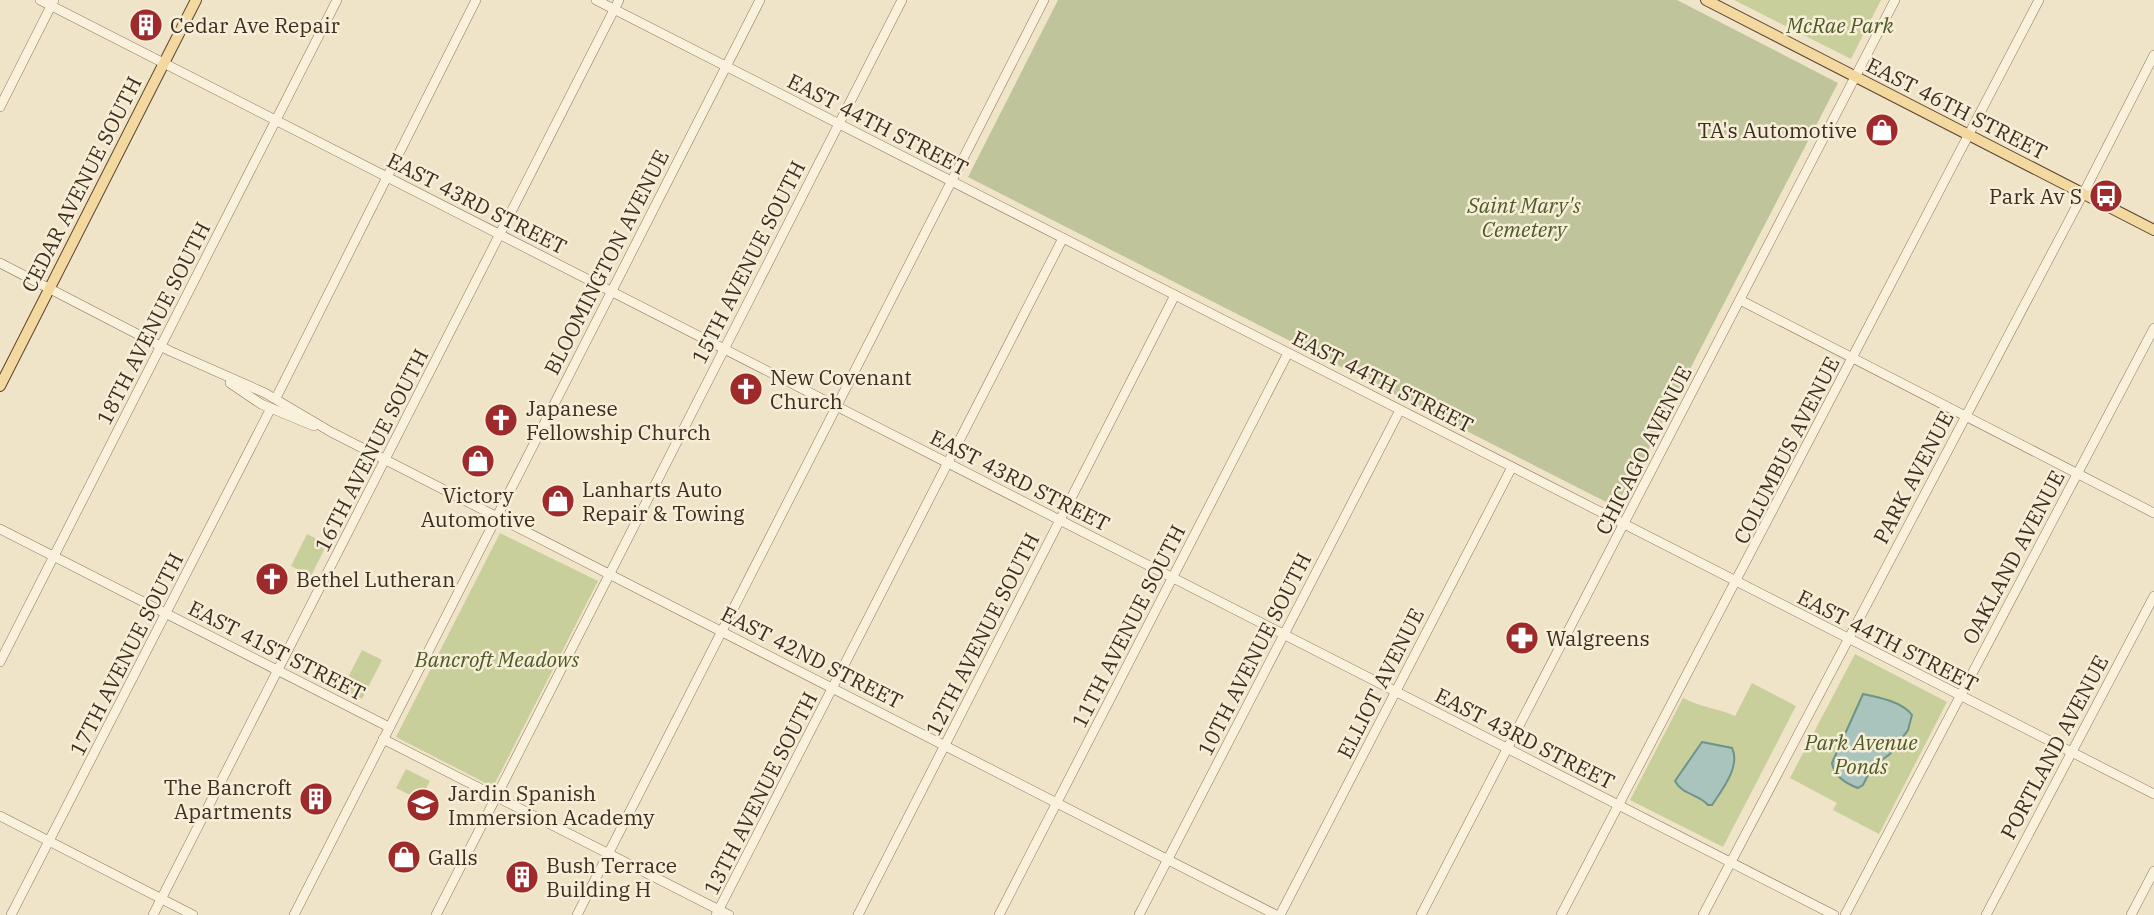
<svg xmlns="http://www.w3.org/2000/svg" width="2154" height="915" viewBox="0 0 2154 915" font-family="'IBM Plex Serif',serif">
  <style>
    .green { fill: #c9cf9b }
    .cemetery { fill: #bfc49a }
    .water { fill: #a9c4bc; stroke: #6f938a; stroke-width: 2 }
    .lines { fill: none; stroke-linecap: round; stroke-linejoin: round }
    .minor-casing { stroke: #8d765c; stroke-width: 10 }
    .major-casing { stroke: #5b4430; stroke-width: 12 }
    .minor { stroke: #faf1dc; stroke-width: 9 }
    .major { stroke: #f3d9a0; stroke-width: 10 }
    .labels { text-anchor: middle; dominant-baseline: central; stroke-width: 5; stroke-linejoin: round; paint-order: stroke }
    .poi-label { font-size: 21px; fill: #3d2e20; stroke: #f7eed8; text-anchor: start }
    .park-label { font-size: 21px; font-style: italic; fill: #4d5a26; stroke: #f7eed8 }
    .street-label { font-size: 21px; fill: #3d2e20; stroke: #f7eed8 }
  </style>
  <rect width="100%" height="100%" fill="#f0e4c8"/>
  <!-- green -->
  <g class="green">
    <path d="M1734 0H1881L1851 59Z"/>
    <path d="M500 533 598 581 493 787 396 737Z"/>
    <path d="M307 534 327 544 311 576 291 566Z"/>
    <path d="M362 650 382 660 362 699 342 689Z"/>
    <path d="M1855 654 1947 702 1879 834 1833 810 1837 803 1790 778Z"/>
    <path d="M1752 683 1796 706 1723 847 1630 800 1683 698C1700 707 1717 708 1735 716Z"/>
    <path d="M406 769 430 781 420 800 396 788Z"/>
  </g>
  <!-- cemetery -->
  <path class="cemetery" d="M1058 0H1677L1838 83 1643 460 1641 459 1616 507 968 177Z"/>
  <!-- water -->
  <g class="water">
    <path d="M1863 694C1878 697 1903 702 1912 715L1908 730 1890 754 1872 767 1863 785 1858 788C1847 784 1834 776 1832 763Z"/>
    <path d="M1702 742 1732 748C1741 766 1722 790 1712 805H1708C1699 794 1682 795 1675 781Z"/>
  </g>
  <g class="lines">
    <defs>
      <g id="minor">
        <path d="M40 0 1834 915"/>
        <path d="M596 0 2154 794"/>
        <path d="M0 107 54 0"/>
        <path d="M0 263 170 351 265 393 331 432 1276 915"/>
        <path d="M1740 300 2154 513"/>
        <path d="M230 383 261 404 314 426"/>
        <path d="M276 398 476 0"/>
        <path d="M0 529 389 727"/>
        <path d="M0 662 337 0"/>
        <path d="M383 739 729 915"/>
        <path d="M0 816 193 915"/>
        <path d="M11 915 271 408"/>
        <path d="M153 915 619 0"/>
        <path d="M294 915 760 0"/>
        <path d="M436 915 902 0"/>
        <path d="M577 915 1044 0"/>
        <path d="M716 915 1063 238"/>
        <path d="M858 915 1175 295"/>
        <path d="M999 915 1288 353"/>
        <path d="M1139 915 1400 410"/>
        <path d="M1280 915 1512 467"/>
        <path d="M1421 915 1895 0"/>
        <path d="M1561 915 2039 0"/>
        <path d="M1703 915 2083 194 2154 55"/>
        <path d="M1845 915 2154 328"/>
        <path d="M1986 915 2154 596"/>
        <path d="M2131 915 2154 871"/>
      </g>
      <g id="major">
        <path d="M1706 0 2154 230"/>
        <path d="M0 386 196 0"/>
      </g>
    </defs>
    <!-- minor casing -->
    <use href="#minor" class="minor-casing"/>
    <!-- major casing -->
    <use href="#major" class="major-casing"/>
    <!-- minor -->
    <use href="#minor" class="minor"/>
    <!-- major -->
    <use href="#major" class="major"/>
  </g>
  <!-- icons -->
  <defs>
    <symbol id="building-disc" viewBox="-11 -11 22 22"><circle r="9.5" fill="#9e2a2b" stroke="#f7eed8"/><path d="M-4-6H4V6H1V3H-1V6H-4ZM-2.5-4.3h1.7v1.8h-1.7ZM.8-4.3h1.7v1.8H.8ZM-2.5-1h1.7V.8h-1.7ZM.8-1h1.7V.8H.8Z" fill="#fff"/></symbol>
    <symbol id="shop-disc" viewBox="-11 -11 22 22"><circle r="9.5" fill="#9e2a2b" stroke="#f7eed8"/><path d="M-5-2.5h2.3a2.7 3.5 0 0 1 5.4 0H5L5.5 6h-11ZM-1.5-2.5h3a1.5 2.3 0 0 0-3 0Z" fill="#fff"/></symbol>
    <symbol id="bus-disc" viewBox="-11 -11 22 22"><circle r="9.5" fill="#9e2a2b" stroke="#f7eed8"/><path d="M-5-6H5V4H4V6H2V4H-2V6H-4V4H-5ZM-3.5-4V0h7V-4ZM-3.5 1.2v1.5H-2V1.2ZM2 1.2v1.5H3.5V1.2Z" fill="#fff"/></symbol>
    <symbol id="church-disc" viewBox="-11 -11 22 22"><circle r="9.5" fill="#9e2a2b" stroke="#f7eed8"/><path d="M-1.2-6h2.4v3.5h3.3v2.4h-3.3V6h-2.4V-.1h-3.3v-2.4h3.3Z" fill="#fff"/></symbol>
    <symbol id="pharmacy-disc" viewBox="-11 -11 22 22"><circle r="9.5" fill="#9e2a2b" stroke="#f7eed8"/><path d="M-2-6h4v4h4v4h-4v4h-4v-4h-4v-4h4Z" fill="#fff"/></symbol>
    <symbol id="school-disc" viewBox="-11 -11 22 22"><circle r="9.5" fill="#9e2a2b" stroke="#f7eed8"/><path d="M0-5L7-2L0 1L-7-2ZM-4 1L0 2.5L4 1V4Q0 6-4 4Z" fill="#fff"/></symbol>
  </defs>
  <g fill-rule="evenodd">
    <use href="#building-disc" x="127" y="6" width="38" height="38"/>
    <use href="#shop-disc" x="1863" y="111" width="38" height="38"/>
    <use href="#bus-disc" x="2087" y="177" width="38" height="38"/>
    <use href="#church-disc" x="727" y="370" width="38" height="38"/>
    <use href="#church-disc" x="482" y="401" width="38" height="38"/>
    <use href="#shop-disc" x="459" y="442" width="38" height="38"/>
    <use href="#shop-disc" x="539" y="482" width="38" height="38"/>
    <use href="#church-disc" x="253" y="560" width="38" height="38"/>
    <use href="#pharmacy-disc" x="1503" y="619" width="38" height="38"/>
    <use href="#building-disc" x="297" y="780" width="38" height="38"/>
    <use href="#school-disc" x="404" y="786" width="38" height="38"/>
    <use href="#shop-disc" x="385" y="838" width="38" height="38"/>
    <use href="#building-disc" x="503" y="858" width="38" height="38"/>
  </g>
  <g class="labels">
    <!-- poi labels -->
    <g class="poi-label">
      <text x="170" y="25">Cedar Ave Repair</text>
      <text x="1857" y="130" text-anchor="end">TA's Automotive</text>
      <text x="2082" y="196" text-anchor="end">Park Av S</text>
      <text x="770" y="377">New Covenant<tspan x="770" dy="24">Church</tspan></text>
      <text x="526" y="408">Japanese<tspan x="526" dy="24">Fellowship Church</tspan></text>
      <text x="582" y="489">Lanharts Auto<tspan x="582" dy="24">Repair &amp; Towing</tspan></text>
      <text x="478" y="495" text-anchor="middle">Victory<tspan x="478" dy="24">Automotive</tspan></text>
      <text x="296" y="579">Bethel Lutheran</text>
      <text x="1546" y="638">Walgreens</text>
      <text x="292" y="787" text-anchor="end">The Bancroft<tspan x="292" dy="24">Apartments</tspan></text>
      <text x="448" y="793">Jardin Spanish<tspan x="448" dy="24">Immersion Academy</tspan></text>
      <text x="428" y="857">Galls</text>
      <text x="546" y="865">Bush Terrace<tspan x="546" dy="24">Building H</tspan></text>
    </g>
    <!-- park labels -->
    <g class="park-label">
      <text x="1840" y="25">McRae Park</text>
      <text x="1524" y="205">Saint Mary's<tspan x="1524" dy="24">Cemetery</tspan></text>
      <text x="497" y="659">Bancroft Meadows</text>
      <text x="1861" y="742">Park Avenue<tspan x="1861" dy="24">Ponds</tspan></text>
    </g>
    <!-- street labels -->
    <g class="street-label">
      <text transform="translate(1957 108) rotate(27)">EAST 46TH STREET</text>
      <text transform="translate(878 124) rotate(27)">EAST 44TH STREET</text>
      <text transform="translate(81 184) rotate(-63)">CEDAR AVENUE SOUTH</text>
      <text transform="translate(477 203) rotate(27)">EAST 43RD STREET</text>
      <text transform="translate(606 262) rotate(-63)">BLOOMINGTON AVENUE</text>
      <text transform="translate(748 262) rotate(-63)">15TH AVENUE SOUTH</text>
      <text transform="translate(153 323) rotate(-63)">18TH AVENUE SOUTH</text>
      <text transform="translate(1383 381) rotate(27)">EAST 44TH STREET</text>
      <text transform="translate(371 450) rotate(-63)">16TH AVENUE SOUTH</text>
      <text transform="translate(1643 450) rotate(-63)">CHICAGO AVENUE</text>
      <text transform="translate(1786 450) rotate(-63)">COLUMBUS AVENUE</text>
      <text transform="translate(1913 477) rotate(-62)">PARK AVENUE</text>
      <text transform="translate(1020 480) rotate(27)">EAST 43RD STREET</text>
      <text transform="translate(2013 557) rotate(-62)">OAKLAND AVENUE</text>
      <text transform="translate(1128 626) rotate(-63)">11TH AVENUE SOUTH</text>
      <text transform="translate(982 634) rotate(-63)">12TH AVENUE SOUTH</text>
      <text transform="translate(1888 640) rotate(27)">EAST 44TH STREET</text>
      <text transform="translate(277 650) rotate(27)">EAST 41ST STREET</text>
      <text transform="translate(126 654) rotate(-63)">17TH AVENUE SOUTH</text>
      <text transform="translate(1254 654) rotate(-63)">10TH AVENUE SOUTH</text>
      <text transform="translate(812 657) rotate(27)">EAST 42ND STREET</text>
      <text transform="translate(1380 683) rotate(-63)">ELLIOT AVENUE</text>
      <text transform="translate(1525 738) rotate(27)">EAST 43RD STREET</text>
      <text transform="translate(2054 747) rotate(-62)">PORTLAND AVENUE</text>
      <text transform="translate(760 793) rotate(-63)">13TH AVENUE SOUTH</text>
    </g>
  </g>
</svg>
